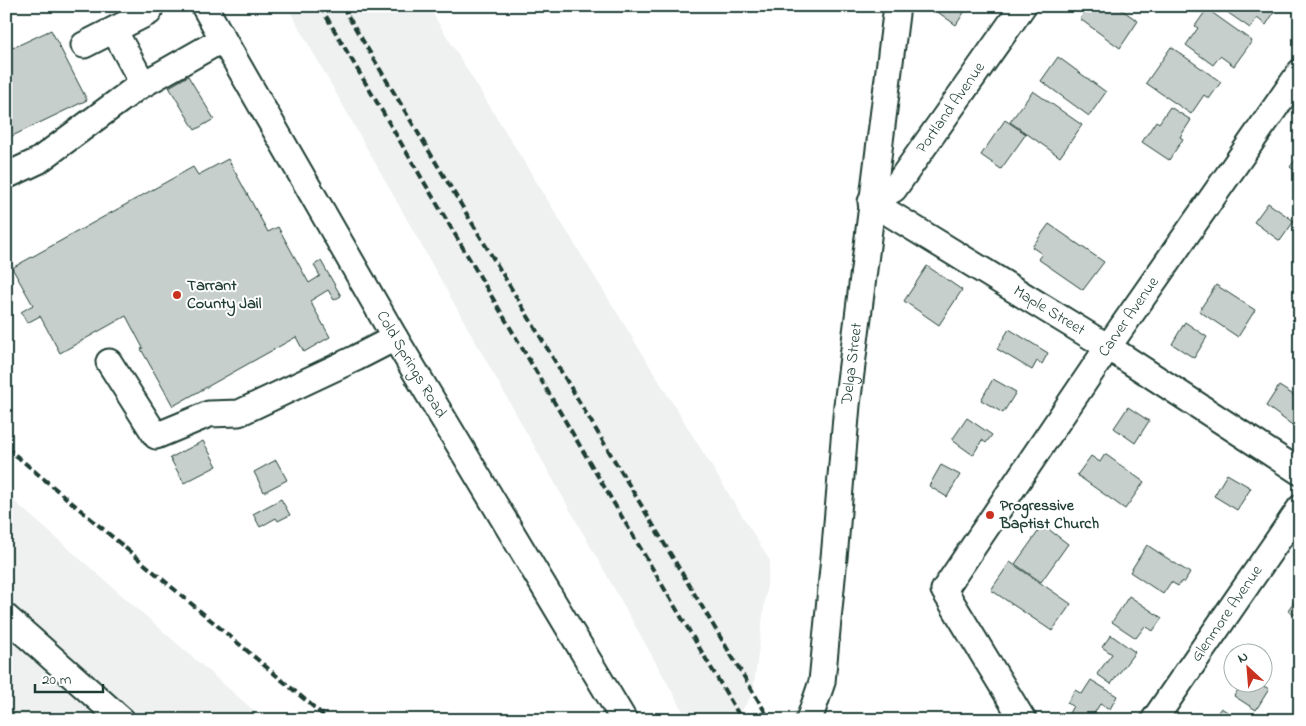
<svg xmlns="http://www.w3.org/2000/svg" width="1306" height="726" viewBox="0 0 1306 726" font-family="'Indie Flower',sans-serif">
  <style>
    .built { fill: #eef1f0 }
    .building { fill: #c7cfcc; stroke: #1f3d34 }
    .lines { fill: none; stroke-linecap: round; stroke-linejoin: round }
    .minor-casing { stroke: #1f3d34; stroke-width: 29 }
    .minor { stroke: #fff; stroke-width: 25 }
    .rail { stroke: #1f3d34; stroke-width: 4; stroke-dasharray: 8 4; stroke-linecap: butt }
    .poi-dot { fill: #c8321e; stroke: #fff; stroke-width: 2 }
    .labels { text-anchor: middle; dominant-baseline: central; stroke-width: 4; stroke-linejoin: round; paint-order: stroke }
    .street-label { font-size: 16px; fill: #1f3d34; stroke: #fff }
    .poi-label { font-size: 16px; font-weight: bold; fill: #1f3d34; stroke: #fff; text-anchor: start }
  </style>
  <rect width="100%" height="100%" fill="#fff"/>
  <filter id="ink" filterUnits="userSpaceOnUse"><feTurbulence type="fractalNoise" baseFrequency=".02" numOctaves="2"/><feDisplacementMap in="SourceGraphic" scale="10" xChannelSelector="R" yChannelSelector="G"/><feConvolveMatrix kernelMatrix="1 2 1 2 8 2 1 2 1" color-interpolation-filters="sRGB"/></filter>
  <g filter="url(#ink)">
    <!-- built -->
    <g class="built">
      <path d="M287 6H428L770 561 753 693 739 715 688 720Z"/>
      <path d="M6 494 260 716 264 720H6Z"/>
    </g>
    <!-- building -->
    <g class="building">
      <path d="M933 6H968L956 25 932 8Z"/>
      <path d="M1089 6H1093L1097 9 1099 6H1116L1138 21 1120 48 1080 19Z"/>
      <path d="M1227 6H1278L1266 25 1257 18 1250 28 1224 10Z"/>
      <path d="M1207 9 1252 41 1234 66 1220 56 1213 65 1186 45 1198 28 1195 26Z"/>
      <path d="M51 30 87 100 6 139V51Z"/>
      <path d="M1171 47 1221 82 1209 99 1204 95 1191 114 1146 83Z"/>
      <path d="M1058 57 1106 92 1089 116 1041 81Z"/>
      <path d="M188 76 214 119 195 130 169 87Z"/>
      <path d="M1033 91 1082 125 1060 157 1010 122Z"/>
      <path d="M1170 107 1191 120 1180 137 1183 139 1169 160 1142 142 1156 121 1159 123Z"/>
      <path d="M1005 120 1026 134 1001 169 981 155Z"/>
      <path d="M1300 154V174L1290 167Z"/>
      <path d="M228 159 268 232 278 227 309 283 320 276 314 265 321 261 341 296 334 300 328 290 310 301 330 337 304 352 296 337 173 406 141 349 143 348 126 316 60 353 40 316 27 323 21 312 33 305 12 268 193 167 198 175Z"/>
      <path d="M1268 203 1294 221 1280 241 1254 222Z"/>
      <path d="M1049 224 1104 262 1083 290 1038 259 1042 254 1032 247Z"/>
      <path d="M927 266 962 290 939 325 904 301Z"/>
      <path d="M1216 285 1255 310 1238 337 1199 311Z"/>
      <path d="M1185 322 1207 337 1194 358 1172 344Z"/>
      <path d="M1009 329 1048 353 1042 364 1037 361 1032 370 997 349Z"/>
      <path d="M993 379 1016 392 1003 413 981 400Z"/>
      <path d="M1279 386 1300 399V419L1295 427 1266 406Z"/>
      <path d="M1128 407 1149 421 1135 443 1114 428Z"/>
      <path d="M967 418 992 435 986 443 982 440 973 455 952 440Z"/>
      <path d="M203 441 217 466 184 483 170 458Z"/>
      <path d="M1105 454 1144 482 1125 509 1077 475 1091 456 1100 462Z"/>
      <path d="M276 460 287 480 264 492 254 472Z"/>
      <path d="M941 465 960 475 947 497 929 486Z"/>
      <path d="M1227 474 1251 488 1237 510 1214 496Z"/>
      <path d="M281 499 290 515 278 521 276 518 260 527 253 514Z"/>
      <path d="M1043 525 1068 544 1041 582 1015 564Z"/>
      <path d="M1147 545 1190 573 1184 583 1182 581 1178 586 1171 582 1163 594 1130 572Z"/>
      <path d="M1010 562 1071 604 1052 631 991 590Z"/>
      <path d="M1299 587H1300V618L1288 610 1297 597 1294 595Z"/>
      <path d="M1129 596 1162 618 1153 631 1145 626 1136 638 1112 622Z"/>
      <path d="M1111 635 1135 652 1111 684 1097 674 1112 654 1102 647Z"/>
      <path d="M1091 680 1117 696 1110 709 1100 704 1090 720H1077L1068 715 1073 706 1067 703 1075 690 1082 694Z"/>
      <path d="M1242 684H1260L1269 689 1256 710 1234 696Z"/>
      <path d="M1221 708 1240 720H1199L1204 713 1213 719Z"/>
    </g>
    <g class="lines">
      <defs>
        <g id="minor">
          <path id="s1" d="M204 6 395 338 624 720"/>
          <path id="s2" d="M1023 6 894 189 871 202 1108 347 1300 472"/>
          <path d="M114 30 143 84"/>
          <path d="M84 45 149 12"/>
          <path d="M6 176 38 161 135 89 223 39"/>
          <path d="M109 362 156 436 209 414 239 413 356 358 395 338"/>
          <path d="M6 617 122 720"/>
          <path id="s3" d="M809 720 822 682 835 547 847 405 897 6"/>
          <path id="s4" d="M1023 720 944 590 1108 347 1300 72"/>
          <path id="s5" d="M1154 720 1300 508"/>
        </g>
      </defs>
      <!-- minor casing -->
      <use href="#minor" class="minor-casing"/>
      <!-- minor -->
      <use href="#minor" class="minor"/>
      <!-- rail -->
      <g class="rail">
        <path d="M320 6 742 720"/>
        <path d="M342 6 770 720"/>
        <path d="M6 447 329 720"/>
      </g>
    </g>
  </g>
  <!-- markers -->
  <g class="poi-dot">
    <circle cx="177" cy="295" r="5"/>
    <circle cx="990" cy="515" r="5"/>
  </g>
  <g class="labels">
    <!-- street labels -->
    <g class="street-label">
      <text transform="translate(951 108) rotate(-55)">Portland Avenue</text>
      <text stroke="none"><textPath href="#s2" startOffset="459">Maple Street</textPath></text>
      <text stroke="none"><textPath href="#s4" startOffset="482">Carver Avenue</textPath></text>
      <text stroke="none"><textPath href="#s3" startOffset="360">Delga Street</textPath></text>
      <text stroke="none"><textPath href="#s1" startOffset="414">Cold Springs Road</textPath></text>
      <text stroke="none"><textPath href="#s5" startOffset="129">Glenmore Avenue</textPath></text>
    </g>
    <!-- poi labels -->
    <g class="poi-label">
      <text x="187" y="286">Tarrant<tspan x="187" dy="18">County Jail</tspan></text>
      <text x="1000" y="506">Progressive<tspan x="1000" dy="18">Baptist Church</tspan></text>
    </g>
  </g>
  <!-- margin -->
  <rect width="1306" height="726" fill="none" stroke="#fff" stroke-width="25"/>
  <rect x="12" y="12" width="1281" height="701" fill="none" stroke="#1f3d34" stroke-width="2" filter="url(#ink)"/>
  <!-- north arrow -->
  <g transform="translate(1248 668) rotate(334)"><circle r="24" fill="#ffffff" stroke="#a5b1ae"/>
  <path d="M0-4L9 19L0 12L-9 19Z" fill="#c8321e"/>
  <text y="-8" font-size="14" font-weight="bold" text-anchor="middle" fill="#1f3d34">N</text>
  </g>
  <!-- scale -->
  <path d="M35 684v8h68v-8" fill="none" stroke="#1f3d34" stroke-width="2.5"/>
  <text x="42" y="684" font-size="15" fill="#1f3d34" stroke="#ffffff" stroke-width="4" paint-order="stroke">20 m</text>
</svg>
